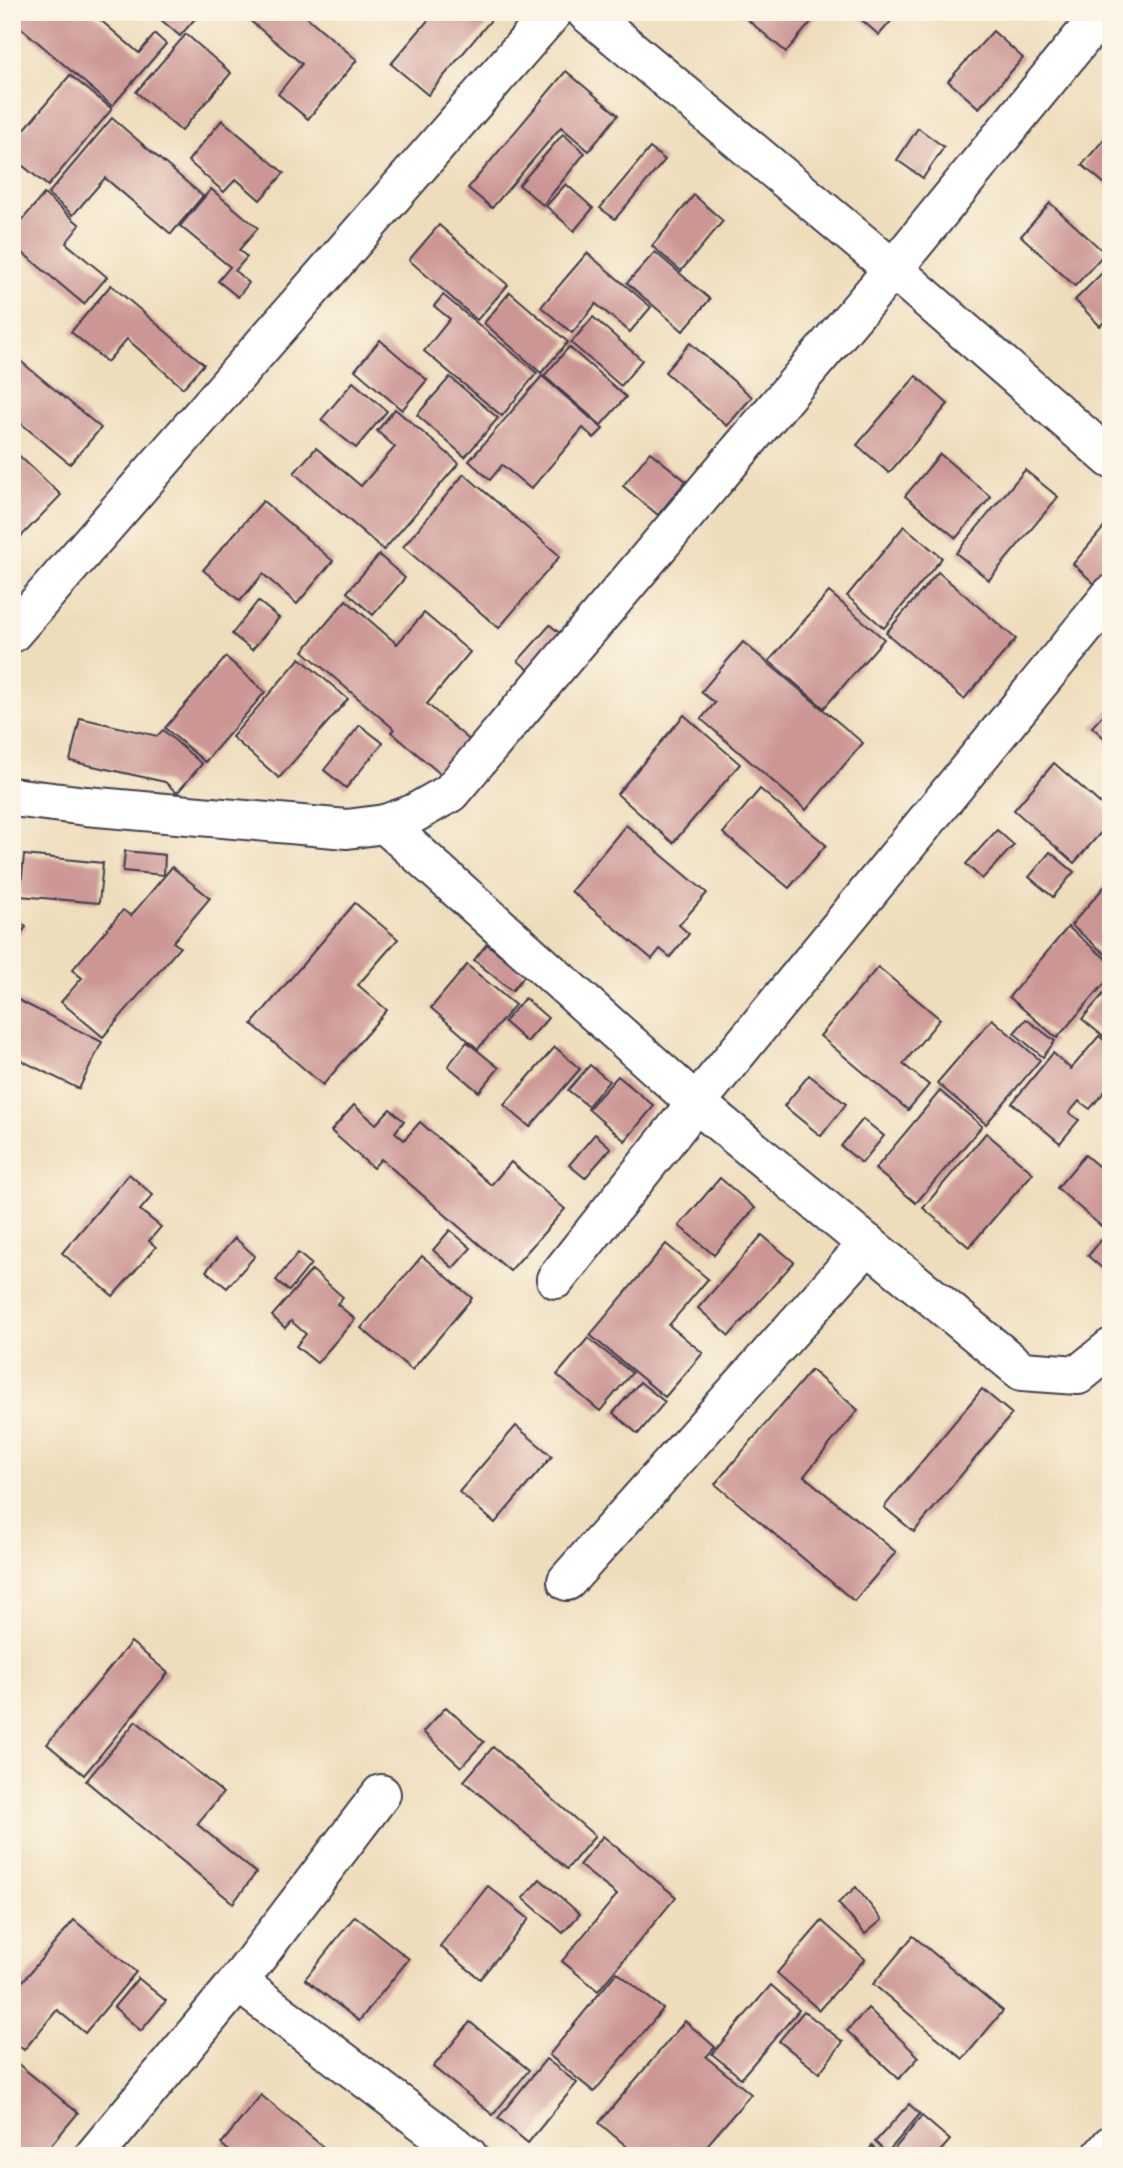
<svg xmlns="http://www.w3.org/2000/svg" width="1123" height="2168" viewBox="0 0 1123 2168" font-family="'Playpen Sans',sans-serif">
  <style>
    .building { fill: #cc9694 }
    .lines { fill: none; stroke-linecap: round; stroke-linejoin: round }
    .street-casing { stroke: #413e4e; stroke-width: 42 }
    .street { stroke: #fff; stroke-width: 38 }
  </style>
  <rect width="100%" height="100%" fill="#fcf5e5"/>
  <filter id="ink" filterUnits="userSpaceOnUse"><feTurbulence type="fractalNoise" baseFrequency=".0143" numOctaves="2"/><feDisplacementMap in="SourceGraphic" scale="14" xChannelSelector="R" yChannelSelector="G"/><feConvolveMatrix kernelMatrix="1 2 1 2 8 2 1 2 1" color-interpolation-filters="sRGB"/></filter>
  <filter id="wash" filterUnits="userSpaceOnUse"><feTurbulence type="fractalNoise" baseFrequency=".00686" numOctaves="4" result="noise"/><feDisplacementMap in="SourceGraphic" scale="28" xChannelSelector="R" yChannelSelector="G"/><feGaussianBlur stdDeviation="1.57" result="paint"/><feColorMatrix in="noise" values="0 0 0 0 0 0 0 0 0 0 0 0 0 0 0 0 0 1.4 0 .05"/><feComposite in="paint" operator="in"/></filter>
  <g filter="url(#wash)">
    <rect width="100%" height="100%" fill="#edb"/>
    <g id="blocks">
      <!-- building -->
      <g class="building">
        <path d="M12 12H91L139 53 155 34 166 44 112 106 12 20Z"/>
        <path d="M152 12H201L180 36Z"/>
        <path d="M252 12H301L357 60 308 119 278 94 302 64 247 18Z"/>
        <path d="M435 12 496 14 428 95 391 64Z"/>
        <path d="M745 12H814L817 15 786 52 742 15Z"/>
        <path d="M858 12H899L879 35 856 15Z"/>
        <path d="M993 31 1023 58 979 108 948 81Z"/>
        <path d="M186 34 231 73 181 131 136 92Z"/>
        <path d="M566 71 618 115 589 151 561 127 492 208 468 188Z"/>
        <path d="M70 75 112 109 48 186 12 157V120L24 130Z"/>
        <path d="M112 118 203 196 171 234 105 178 73 215 48 194Z"/>
        <path d="M222 120 284 173 260 200 236 179 224 192 188 161Z"/>
        <path d="M918 128 944 147 923 178 897 160Z"/>
        <path d="M1111 131V189L1082 165Z"/>
        <path d="M563 134 585 153 543 205 519 185Z"/>
        <path d="M650 148 665 160 615 219 600 208Z"/>
        <path d="M566 184 593 208 574 231 546 206Z"/>
        <path d="M211 189 258 228 239 250 247 257 235 271 249 283 238 297 218 281 230 267 180 226Z"/>
        <path d="M44 194 80 225 66 243 107 277 84 304 12 244V232Z"/>
        <path d="M694 195 723 221 681 271 652 246Z"/>
        <path d="M12 201 20 208 12 218Z"/>
        <path d="M1050 203 1105 253 1075 286 1021 236Z"/>
        <path d="M439 225 508 285 477 320 409 260Z"/>
        <path d="M655 252 710 299 683 331 627 283Z"/>
        <path d="M587 253 651 307 630 332 596 304 572 333 541 307Z"/>
        <path d="M1111 264V315L1100 326 1075 300Z"/>
        <path d="M111 285 204 364 183 388 127 339 107 362 71 332Z"/>
        <path d="M510 292 568 342 541 373 484 323Z"/>
        <path d="M443 295 537 373 502 416 424 351 450 319 434 306Z"/>
        <path d="M593 317 642 360 621 386 571 343Z"/>
        <path d="M380 340 427 380 402 410 355 370Z"/>
        <path d="M690 343 752 397 727 426 665 372Z"/>
        <path d="M569 347 626 397 601 425 544 376Z"/>
        <path d="M12 354 101 428 70 464 12 416Z"/>
        <path d="M542 376 603 429 594 438 583 428 531 489 502 465 490 480 469 461Z"/>
        <path d="M916 376 948 404 889 473 857 445Z"/>
        <path d="M450 377 498 418 465 457 417 415Z"/>
        <path d="M353 382 387 411 356 448 321 420Z"/>
        <path d="M395 409 459 463 384 550 294 473 316 448 361 486 395 447 377 431Z"/>
        <path d="M12 449 61 495 12 546Z"/>
        <path d="M650 452 686 481 658 515 623 486Z"/>
        <path d="M940 454 991 497 956 538 905 496Z"/>
        <path d="M1025 470 1058 497 989 580 956 553Z"/>
        <path d="M464 474 560 556 499 628 403 547Z"/>
        <path d="M263 501 333 561 297 604 263 574 240 601 203 570Z"/>
        <path d="M904 526 942 558 884 628 847 596Z"/>
        <path d="M1105 526 1111 530V572L1098 587 1073 564Z"/>
        <path d="M379 555 405 578 373 615 347 592Z"/>
        <path d="M938 572 1016 639 964 699 886 633Z"/>
        <path d="M829 592 884 639 824 708 769 661Z"/>
        <path d="M346 600 397 644 424 613 470 652 427 704 473 743 444 777 391 732 394 729 303 651Z"/>
        <path d="M258 601 279 618 252 650 232 634Z"/>
        <path d="M550 625 570 642 540 679 518 661Z"/>
        <path d="M743 642 863 743 806 810 701 719 715 703 701 692Z"/>
        <path d="M226 657 265 692 205 762 165 728Z"/>
        <path d="M300 658 348 699 279 778 232 737Z"/>
        <path d="M1111 706V744L1092 727Z"/>
        <path d="M684 715 740 764 673 843 617 794Z"/>
        <path d="M80 718 157 736 163 730 202 764 177 793 165 782 70 761Z"/>
        <path d="M360 725 383 743 346 788 324 770Z"/>
        <path d="M1054 763 1111 813V821L1074 863 1014 810Z"/>
        <path d="M760 789 826 845 789 888 723 833Z"/>
        <path d="M626 825 707 893 679 925 689 934 670 957 660 949 652 959 571 891Z"/>
        <path d="M997 830 1014 845 982 879 966 864Z"/>
        <path d="M125 851 165 855 164 875 123 871Z"/>
        <path d="M1050 852 1074 872 1053 897 1029 877Z"/>
        <path d="M24 855 103 863 99 903 20 896Z"/>
        <path d="M172 867 210 898 173 942 180 947 103 1037 61 1002 82 978 72 970 123 910 131 916Z"/>
        <path d="M1111 879V959L1071 925Z"/>
        <path d="M355 903 398 939 358 985 387 1010 323 1085 252 1024Z"/>
        <path d="M12 915 26 927 12 943Z"/>
        <path d="M1068 927 1111 963V976L1057 1038 1009 997Z"/>
        <path d="M487 944 525 975 512 991 474 960Z"/>
        <path d="M467 965 515 1005 478 1049 431 1008Z"/>
        <path d="M878 967 940 1019 903 1064 929 1085 908 1110 820 1036Z"/>
        <path d="M1111 985V1043L1082 1019Z"/>
        <path d="M12 997 102 1042 79 1089 12 1056Z"/>
        <path d="M525 998 548 1018 527 1042 504 1022Z"/>
        <path d="M992 1019 1040 1060 986 1124 937 1083Z"/>
        <path d="M1026 1019 1055 1041 1043 1057 1014 1033Z"/>
        <path d="M1099 1036 1111 1046V1084L1090 1109 1079 1101 1069 1113 1079 1120 1060 1143 1012 1103 1053 1053 1071 1069Z"/>
        <path d="M467 1042 499 1068 479 1092 448 1066Z"/>
        <path d="M555 1047 580 1069 530 1127 504 1105Z"/>
        <path d="M590 1065 609 1081 588 1106 568 1090Z"/>
        <path d="M809 1075 846 1104 821 1136 784 1106Z"/>
        <path d="M618 1076 654 1106 625 1141 588 1109Z"/>
        <path d="M940 1091 982 1126 916 1203 875 1169Z"/>
        <path d="M354 1105 376 1124 390 1109 404 1121 395 1132 404 1140 420 1122 491 1185 511 1162 565 1209 510 1271 381 1159 373 1168 331 1131Z"/>
        <path d="M863 1119 884 1136 862 1163 841 1146Z"/>
        <path d="M986 1133 1033 1173 969 1247 923 1208Z"/>
        <path d="M595 1134 611 1148 585 1178 569 1165Z"/>
        <path d="M1085 1155 1111 1177V1276L1088 1256 1108 1232 1057 1188Z"/>
        <path d="M129 1174 153 1195 140 1210 161 1227 149 1241 156 1247 113 1296 62 1253Z"/>
        <path d="M720 1178 755 1208 714 1255 679 1226Z"/>
        <path d="M450 1230 471 1248 453 1268 433 1250Z"/>
        <path d="M762 1235 794 1262 729 1336 698 1308Z"/>
        <path d="M235 1238 255 1256 227 1288 206 1271Z"/>
        <path d="M666 1244 708 1279 669 1325 703 1353 665 1397 590 1335Z"/>
        <path d="M298 1253 311 1264 289 1291 276 1280Z"/>
        <path d="M422 1256 472 1298 412 1370 361 1328Z"/>
        <path d="M312 1270 343 1297 337 1304 355 1319 317 1363 296 1346 306 1334 291 1321 285 1328 272 1316Z"/>
        <path d="M588 1338 632 1373 600 1411 557 1375Z"/>
        <path d="M811 1370 858 1410 804 1476 896 1552 854 1601 715 1484Z"/>
        <path d="M640 1382 665 1402 638 1434 613 1413Z"/>
        <path d="M982 1389 1012 1414 914 1532 884 1507Z"/>
        <path d="M516 1426 552 1456 495 1523 459 1492Z"/>
        <path d="M131 1642 168 1673 84 1775 47 1744Z"/>
        <path d="M446 1707 484 1742 461 1767 423 1732Z"/>
        <path d="M136 1721 223 1793 197 1824 256 1873 233 1903 86 1781Z"/>
        <path d="M493 1747 595 1836 567 1869 464 1781Z"/>
        <path d="M603 1836 676 1897 598 1991 562 1961 617 1895 579 1865Z"/>
        <path d="M540 1879 580 1914 563 1933 523 1898Z"/>
        <path d="M488 1886 529 1919 480 1979 440 1946Z"/>
        <path d="M856 1887 882 1920 865 1934 838 1903Z"/>
        <path d="M355 1916 409 1959 359 2021 305 1979Z"/>
        <path d="M74 1920 136 1972 85 2033 57 2010 24 2050 12 2040V1994Z"/>
        <path d="M822 1921 865 1959 819 2010 777 1973Z"/>
        <path d="M913 1936 1003 2011 963 2059 873 1984Z"/>
        <path d="M617 1972 663 2009 594 2092 549 2055Z"/>
        <path d="M138 1978 166 2001 141 2031 114 2007Z"/>
        <path d="M771 1985 799 2010 741 2078 712 2054Z"/>
        <path d="M868 2008 919 2057 899 2079 847 2031Z"/>
        <path d="M804 2011 843 2042 819 2073 779 2041Z"/>
        <path d="M685 2021 715 2047 706 2057 751 2094 698 2156H638L599 2123Z"/>
        <path d="M470 2022 529 2070 493 2115 433 2067Z"/>
        <path d="M12 2059 78 2113 42 2156H17L12 2152Z"/>
        <path d="M546 2059 577 2083 528 2143 498 2118Z"/>
        <path d="M261 2095 334 2156H235L221 2144Z"/>
        <path d="M909 2104 920 2114 887 2153 875 2142Z"/>
        <path d="M922 2116 950 2140 936 2156H892L890 2154Z"/>
        <path d="M872 2146 883 2156H864Z"/>
        <path d="M750 2148 758 2156H743Z"/>
      </g>
    </g>
  </g>
  <g filter="url(#ink)">
    <use href="#blocks" fill-opacity="0" stroke="#413e4e" stroke-width="2"/>
    <g class="lines">
      <defs>
        <g id="street">
          <path d="M586 12 893 269 1111 459"/>
          <path d="M12 633 553 12"/>
          <path d="M12 797 86 806 347 829 385 824 413 814 450 793 893 269 1103 12"/>
          <path d="M385 824 696 1103 1022 1371 1078 1375 1111 1348"/>
          <path d="M556 1279 696 1103 1111 595"/>
          <path d="M567 1581 868 1244"/>
          <path d="M238 1982 468 2156"/>
          <path d="M94 2156 238 1982 381 1794"/>
          <path d="M1102 2156 1111 2145"/>
        </g>
      </defs>
      <!-- street casing -->
      <use href="#street" class="street-casing"/>
      <!-- street -->
      <use href="#street" class="street"/>
    </g>
  </g>
  <!-- margin -->
  <rect width="1123" height="2168" fill="none" stroke="#fcf5e5" stroke-width="42"/>
</svg>
